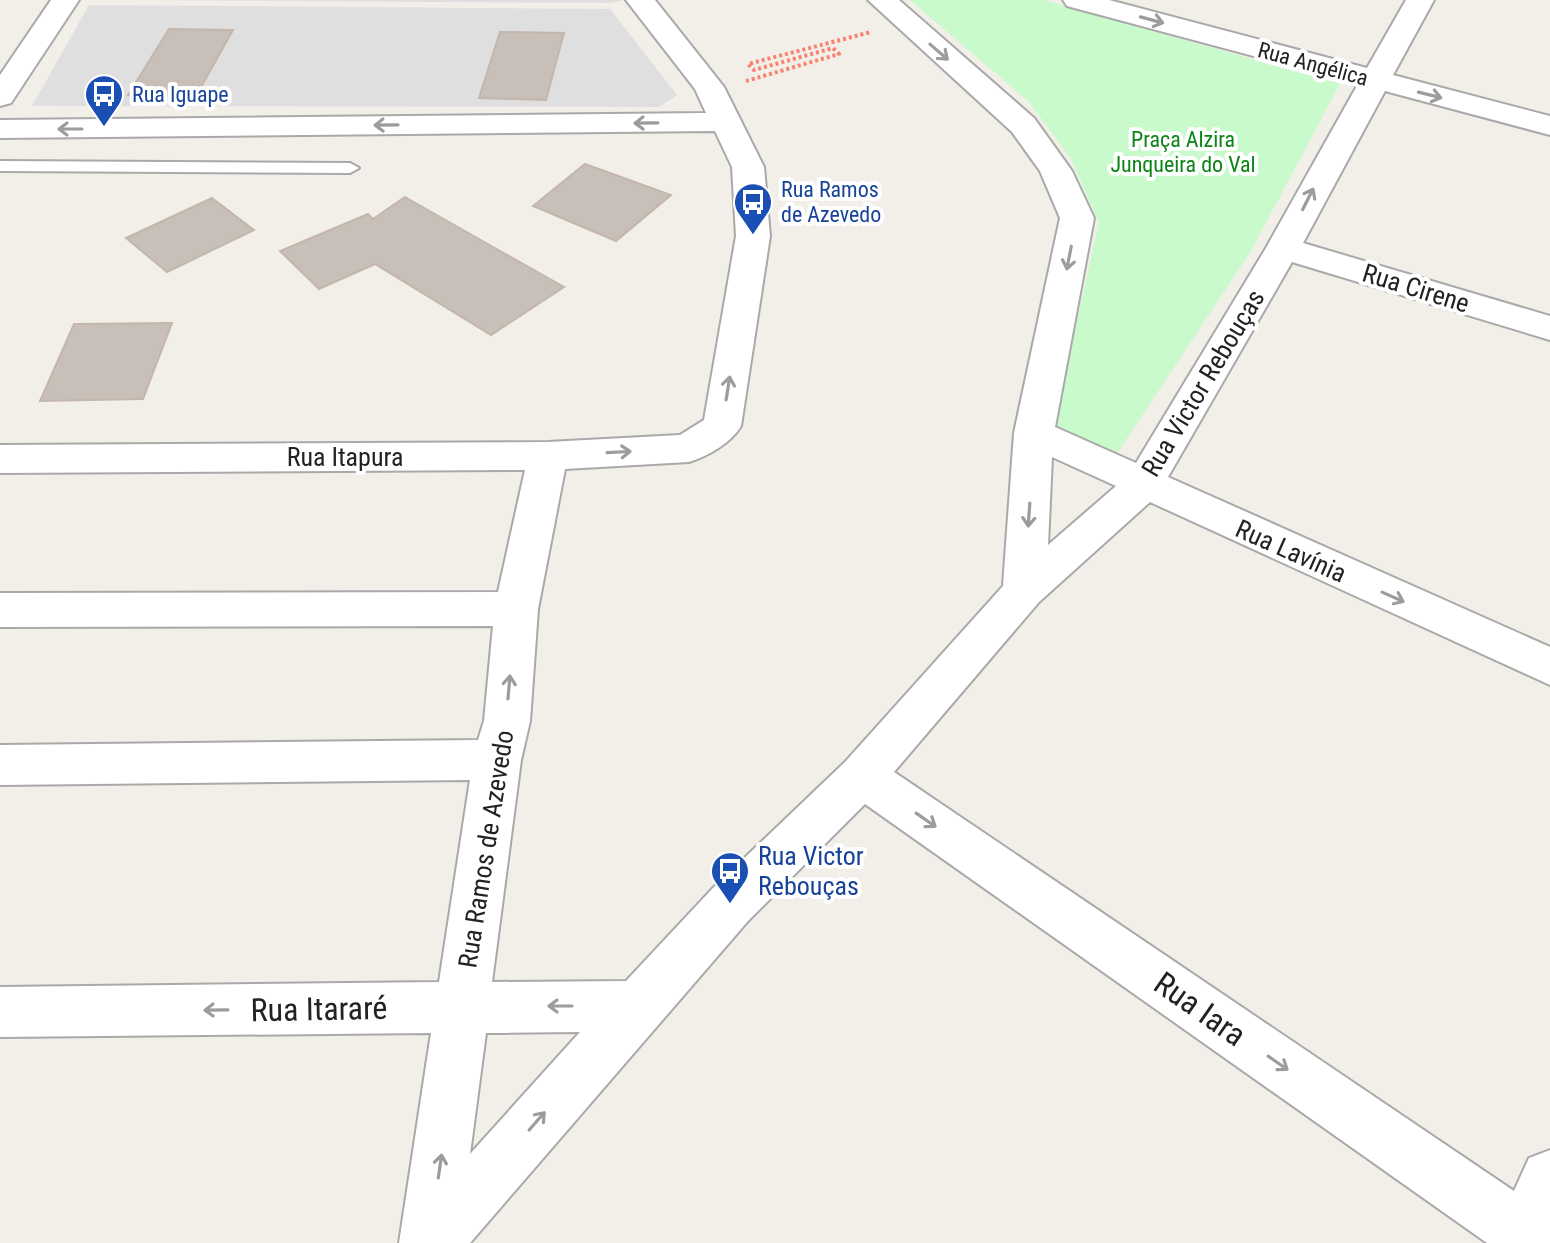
<svg xmlns="http://www.w3.org/2000/svg" width="1550" height="1243" viewBox="0 0 1550 1243" font-family="'Roboto Condensed',sans-serif">
  <style>
    .residential { fill: #e0dfdf }
    .park { fill: #c8facc }
    .building { fill: #c7bfb8; stroke: #c4b6ab; stroke-width: 2 }
    .lines { fill: none; stroke-linecap: round; stroke-linejoin: round }
    .service-casing { stroke: #a9a9a9; stroke-width: 4 }
    .minor-casing { stroke: #a9a9a9; stroke-width: 4 }
    .path { stroke: #fa8072; stroke-width: 4; stroke-dasharray: 3 3; stroke-linecap: butt }
    .service { fill: #fff; fill-rule: evenodd }
    .minor { fill: #fff; fill-rule: evenodd }
    .oneway { stroke: #9c9c9c }
    .labels { text-anchor: middle; dominant-baseline: central; stroke-width: 8; stroke-linejoin: round; paint-order: stroke }
    .far-street-label { font-size: 22px; fill: #222; stroke: #fff }
    .far-transit-label { font-size: 22px; fill: #164399; stroke: #fff; text-anchor: start }
    .far-park-label { font-size: 22px; fill: #0c8416; stroke: #fff }
    .street-label { font-size: 26px; fill: #222; stroke: #fff }
    .transit-label { font-size: 26px; fill: #164399; stroke: #fff; text-anchor: start }
    .near-street-label { font-size: 32px; fill: #222; stroke: #fff }
  </style>
  <rect width="100%" height="100%" fill="#f2efe9"/>
  <!-- residential -->
  <g class="residential">
    <path d="M118 0H625L608 3Z"/>
    <path d="M89 5 610 9 677 95 659 107 32 106Z"/>
  </g>
  <!-- park -->
  <path class="park" d="M910 0H1044L1340 84 1251 251 1114 458 1052 432 1099 223 1071 159 1029 102Z"/>
  <!-- building -->
  <g class="building">
    <path d="M169 29 233 30 196 96 128 95Z"/>
    <path d="M500 32 564 33 546 100 479 98Z"/>
    <path d="M585 164 671 195 616 241 533 206Z"/>
    <path d="M405 197 486 243 564 287 491 335 375 264 319 289 280 251 368 214 373 219Z"/>
    <path d="M212 198 254 230 167 272 126 238Z"/>
    <path d="M172 323 143 399 40 401 74 324Z"/>
  </g>
  <g class="lines">
    <defs>
      <path id="service" d="M0 161 350 163 359 168 350 173 0 171Z"/>
      <g id="minor">
        <path d="M51 0H79L11 103 0 106V75Z"/>
        <path d="M626 0H655L724 87 764 167 770 236 741 426C731 443 708 456 689 462L565 469 538 609 530 721 521 760 492 982 626 981 712 889 845 762 1003 586 1014 433 1060 218 1040 171 1012 132 868 0H899L1034 118 1072 171 1094 218 1055 427 1136 463 1266 248 1358 84 1067 6 1063 0H1109L1367 68 1406 0H1434L1393 75 1550 116V135L1385 91 1303 243 1550 316V340L1292 262 1168 477 1550 647V685L1150 502 1039 602 894 772 1514 1191 1529 1158 1550 1150V1243H1487L865 804 748 921 470 1243H399L431 1033 0 1037V987L439 982 470 780 0 785V745L478 740 484 721 493 626 0 627V593L498 592 525 470 0 473V445L548 442 680 435 704 420 736 236 732 167 715 131 0 138V120L706 113 695 89ZM1052 457 1116 486 1048 545ZM580 1032 470 1154 486 1033Z"/>
      </g>
    </defs>
    <!-- service casing -->
    <use href="#service" class="service-casing"/>
    <!-- minor casing -->
    <use href="#minor" class="minor-casing"/>
    <!-- path -->
    <path class="path" d="M746 81 839 54 833 48 754 70 748 64 871 32"/>
    <!-- service -->
    <use href="#service" class="service"/>
    <!-- minor -->
    <use href="#minor" class="minor"/>
  </g>
  <!-- one-way arrows -->
  <defs><path id="oneway-shaft" d="M-6 0H5M1.5-3L5.5 0L1.5 3" fill="none" stroke-width="1.6" stroke-linecap="round" stroke-linejoin="round" transform="scale(2)"/></defs>
  <g class="oneway">
    <use href="#oneway-shaft" transform="translate(1152 20) rotate(15)"/>
    <use href="#oneway-shaft" transform="translate(939 52) rotate(41)"/>
    <use href="#oneway-shaft" transform="translate(1430 95) rotate(14)"/>
    <use href="#oneway-shaft" transform="translate(646 123) rotate(179)"/>
    <use href="#oneway-shaft" transform="translate(386 125) rotate(179)"/>
    <use href="#oneway-shaft" transform="translate(70 129) rotate(180)"/>
    <use href="#oneway-shaft" transform="translate(1308 199) rotate(-63)"/>
    <use href="#oneway-shaft" transform="translate(1069 258) rotate(101)"/>
    <use href="#oneway-shaft" transform="translate(728 388) rotate(-81)"/>
    <use href="#oneway-shaft" transform="translate(619 452) rotate(-3)"/>
    <use href="#oneway-shaft" transform="translate(1029 515) rotate(94)"/>
    <use href="#oneway-shaft" transform="translate(1393 597) rotate(24)"/>
    <use href="#oneway-shaft" transform="translate(509 687) rotate(-85)"/>
    <use href="#oneway-shaft" transform="translate(926 820) rotate(35)"/>
    <use href="#oneway-shaft" transform="translate(560 1006) rotate(180)"/>
    <use href="#oneway-shaft" transform="translate(216 1010) rotate(179)"/>
    <use href="#oneway-shaft" transform="translate(1278 1063) rotate(35)"/>
    <use href="#oneway-shaft" transform="translate(537 1121) rotate(-49)"/>
    <use href="#oneway-shaft" transform="translate(440 1166) rotate(-82)"/>
  </g>
  <!-- icons -->
  <defs>
    <symbol id="bus-pin" viewBox="-11 -11 22 30"><path d="M0 17L-7.5 6A9.5 9.5 0 1 1 7.5 6Z" fill="#1a4fb4" stroke="#fff"/><path d="M-5-6H5V4H4V6H2V4H-2V6H-4V4H-5ZM-3.5-4V0h7V-4ZM-3.5 1.2v1.5H-2V1.2ZM2 1.2v1.5H3.5V1.2Z" fill="#fff"/></symbol>
  </defs>
  <g fill-rule="evenodd">
    <use href="#bus-pin" x="82" y="72" width="44" height="60"/>
    <use href="#bus-pin" x="731" y="180" width="44" height="60"/>
    <use href="#bus-pin" x="708" y="849" width="44" height="60"/>
  </g>
  <g class="labels">
    <!-- far-street labels -->
    <g class="far-street-label">
      <text transform="translate(1313 64) rotate(15)">Rua Angélica</text>
    </g>
    <!-- far-transit labels -->
    <g class="far-transit-label">
      <text x="132" y="94">Rua Iguape</text>
      <text x="781" y="189">Rua Ramos<tspan x="781" dy="25">de Azevedo</tspan></text>
    </g>
    <!-- far-park labels -->
    <g class="far-park-label">
      <text x="1183" y="139">Praça Alzira<tspan x="1183" dy="25">Junqueira do Val</tspan></text>
    </g>
    <!-- street labels -->
    <g class="street-label">
      <text transform="translate(1416 288) rotate(17)">Rua Cirene</text>
      <text transform="translate(1203 383) rotate(-59)">Rua Victor Rebouças</text>
      <text x="345" y="457">Rua Itapura</text>
      <text transform="translate(1291 551) rotate(24)">Rua Lavínia</text>
      <text transform="translate(486 849) rotate(-81)">Rua Ramos de Azevedo</text>
    </g>
    <!-- transit labels -->
    <g class="transit-label">
      <text x="758" y="856">Rua Victor<tspan x="758" dy="30">Rebouças</tspan></text>
    </g>
    <!-- near-street labels -->
    <g class="near-street-label">
      <text transform="translate(319 1009) rotate(-1)">Rua Itararé</text>
      <text transform="translate(1200 1009) rotate(35)">Rua Iara</text>
    </g>
  </g>
</svg>
